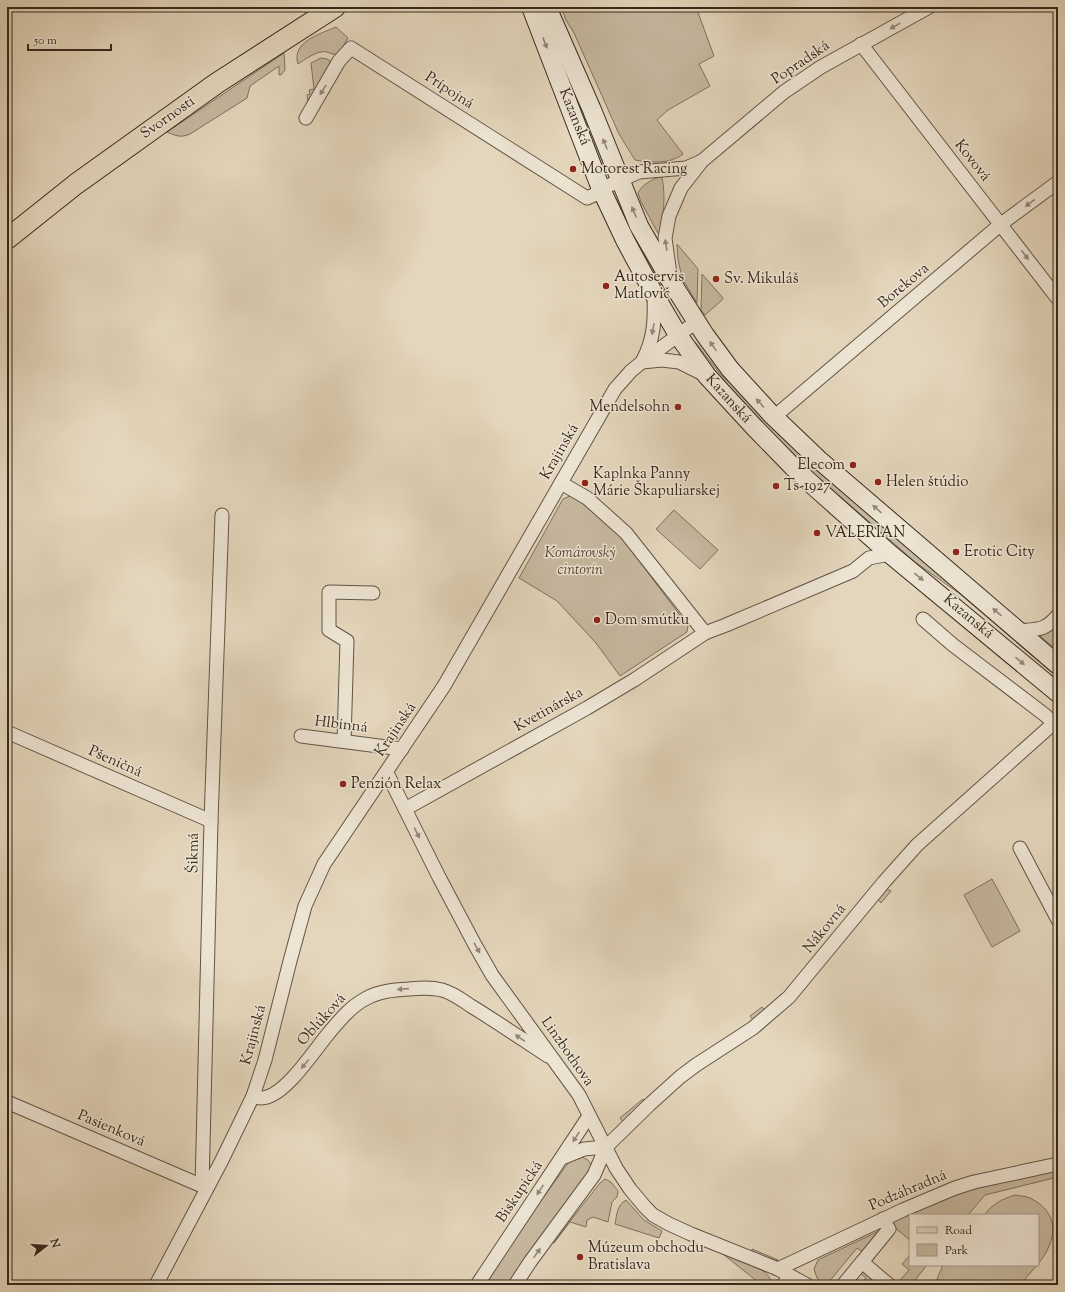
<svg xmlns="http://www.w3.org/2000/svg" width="1065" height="1292" viewBox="0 0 1065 1292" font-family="'Sorts Mill Goudy',serif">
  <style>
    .green { fill: #c7b9a1; stroke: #7f715f }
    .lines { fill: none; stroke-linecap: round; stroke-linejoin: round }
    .minor-casing { stroke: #625445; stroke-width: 15 }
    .secondary-casing { stroke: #37291d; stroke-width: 20 }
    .primary-casing { stroke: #37291d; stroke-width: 22 }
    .minor { stroke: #ede4d3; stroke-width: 13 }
    .secondary { stroke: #ede4d3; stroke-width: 18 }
    .primary { stroke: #e4d6bc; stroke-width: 20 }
    .oneway { fill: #928678 }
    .poi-dot { fill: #8f2418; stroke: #ede4d3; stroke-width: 1.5 }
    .labels { text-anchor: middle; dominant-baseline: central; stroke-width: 3; stroke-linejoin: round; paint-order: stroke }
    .street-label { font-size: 15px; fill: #37291d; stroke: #ede4d3 }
    .poi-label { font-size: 15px; fill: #37291d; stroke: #ede4d3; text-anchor: start }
    .park-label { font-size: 15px; font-style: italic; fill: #544637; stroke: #ede4d3 }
  </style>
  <rect width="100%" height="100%" fill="#e4d6bc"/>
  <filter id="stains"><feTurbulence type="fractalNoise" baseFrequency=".005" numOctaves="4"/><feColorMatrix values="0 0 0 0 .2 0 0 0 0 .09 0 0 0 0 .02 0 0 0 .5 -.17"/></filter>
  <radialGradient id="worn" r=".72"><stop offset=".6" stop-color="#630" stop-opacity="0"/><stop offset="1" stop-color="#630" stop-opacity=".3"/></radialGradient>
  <!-- green -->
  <g class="green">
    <path d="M561 7H696L714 56 699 64 710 86 668 110 657 120 683 154C671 164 650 163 635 160L619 134 574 33 566 20Z"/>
    <path d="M336 27 348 38 339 53C333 57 328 50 321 52 313 53 305 60 298 64 291 42 320 34 336 27Z"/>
    <path d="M284 53 285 70 281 75H279V66L250 86 247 98 190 134C181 138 176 136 167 132Z"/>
    <path d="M321 58 327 59 330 61 331 65 309 108 307 95 310 94 309 90 314 89 311 63Z"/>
    <path d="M564 69H565L607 168 601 170Z"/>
    <path d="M660 177 662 178C666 196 663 215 661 233H658L641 202 638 193C642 185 652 179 660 177Z"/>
    <path d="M616 201 620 202 665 290 664 293H661Z"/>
    <path d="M677 244 698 269 697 303 682 278 678 259Z"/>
    <path d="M702 274 723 298 722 300 705 315 701 310Z"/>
    <path d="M693 343H696L721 375 1052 672H1051L960 594 915 562 801 462 724 384Z"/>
    <path d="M570 496 576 498 618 533 688 626 687 632 620 676 596 643 557 601 519 578 563 499Z"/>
    <path d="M674 510 718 550 700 569 656 529Z"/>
    <path d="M1058 623V651L1040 636 1049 632Z"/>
    <path d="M992 879 1020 931 992 947 964 895Z"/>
    <path d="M886 889 891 891 881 903 878 899Z"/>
    <path d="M762 1007 765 1011 753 1020 750 1016Z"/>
    <path d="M643 1099 645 1102 623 1122 620 1118Z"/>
    <path d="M582 1157 588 1160 592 1166 591 1171 509 1285H485L516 1235 569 1162Z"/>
    <path d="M1058 1170V1177L985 1195 968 1215H910V1240L889 1223 968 1189Z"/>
    <path d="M605 1179 611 1182 618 1191 617 1197 612 1202 608 1222 593 1217 587 1220 586 1227 570 1222 554 1243H553L600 1183Z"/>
    <path d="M1015 1195C1020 1196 1026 1196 1030 1198 1061 1213 1057 1241 1038 1264V1215H984C994 1203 1000 1200 1015 1195Z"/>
    <path d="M626 1200 644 1220 662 1231 659 1238 615 1224C617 1214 617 1205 626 1200Z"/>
    <path d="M883 1229 863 1252 857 1248 828 1283 829 1285H825L817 1278 814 1269 818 1260Z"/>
    <path d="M752 1249 778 1260 775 1261 752 1252Z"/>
    <path d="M719 1251C733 1256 771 1267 772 1285H762Z"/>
    <path d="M910 1255V1265H927L911 1285H896L909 1270 902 1264Z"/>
    <path d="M943 1265H1037L1020 1285H937V1279Z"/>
    <path d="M865 1272 879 1284V1285L873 1284 872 1285H860L866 1278 860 1273Z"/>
  </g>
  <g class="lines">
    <defs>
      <g id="minor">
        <path d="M861 44 1058 299"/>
        <path d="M306 118 339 61 351 48 587 198 594 195 601 189 639 172 686 168 702 161"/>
        <path d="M670 274 665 238 669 216 681 188 702 161 784 92 821 67 929 7"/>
        <path d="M643 360C654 339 655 320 654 296"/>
        <path d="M642 362 662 360 679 362 707 376"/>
        <path d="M774 417 1001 224 1058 182"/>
        <path d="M561 483 587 498 626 533 705 633"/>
        <path d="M923 619 953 645 1045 715 1058 727"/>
        <path d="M1018 631C1038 629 1045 631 1058 615"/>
        <path d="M7 732 211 821"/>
        <path d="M301 736 402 749"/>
        <path d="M344 741 347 641 329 630V592L373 593"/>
        <path d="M387 773 439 877 475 945 492 975 579 1095 616 1168 630 1189 645 1207 653 1215 669 1224 691 1234 778 1269 807 1285"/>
        <path d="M405 809 587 708 634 680 705 633 726 625 853 571 869 558 890 554"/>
        <path d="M1020 848 1058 920"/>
        <path d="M253 1096C258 1098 262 1099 267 1097 288 1091 314 1051 328 1034 339 1021 350 1007 365 999 379 991 393 990 409 989 420 988 431 987 442 990 453 993 462 1000 471 1006 497 1022 522 1039 548 1056"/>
        <path d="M7 1102 207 1188"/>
        <path d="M562 1158 584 1149 606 1147"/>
        <path d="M202 1186 211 821 222 515"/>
        <path d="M862 1262 889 1229 883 1219"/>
        <path d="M778 1269 903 1210 955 1188 974 1182 1058 1164"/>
        <path d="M156 1285 222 1160 253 1096 265 1060 290 961 305 906 324 864 444 686 615 389 631 371 642 362 696 322"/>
        <path d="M477 1285 589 1116"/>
        <path d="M515 1285 530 1262 594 1175 606 1147 649 1105 680 1077 696 1065 753 1028 789 997 884 882 917 845 1054 723 1058 718"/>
        <path d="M783 1285 790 1276"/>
        <path d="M843 1285 862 1262 889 1285"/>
      </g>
      <g id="secondary">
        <path d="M531 7 601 189 625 240 654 294 678 335 707 376 754 427 793 467 817 489 890 554 1058 693"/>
        <path d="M547 7 592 110 639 226 672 283 705 335 730 369 772 415 818 459 1058 665"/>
      </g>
      <path id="primary" d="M7 239 76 184 217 83 335 7"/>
    </defs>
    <!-- minor casing -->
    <use href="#minor" class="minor-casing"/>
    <!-- secondary casing -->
    <use href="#secondary" class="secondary-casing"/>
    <!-- primary casing -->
    <use href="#primary" class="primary-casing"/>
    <!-- minor -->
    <use href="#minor" class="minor"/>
    <!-- secondary -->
    <use href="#secondary" class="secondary"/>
    <!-- primary -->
    <use href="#primary" class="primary"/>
  </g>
  <!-- one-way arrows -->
  <defs><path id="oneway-solid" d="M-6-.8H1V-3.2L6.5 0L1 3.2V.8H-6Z"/></defs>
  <g class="oneway">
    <use href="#oneway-solid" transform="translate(895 26) rotate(151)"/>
    <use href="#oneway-solid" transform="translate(545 43) rotate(69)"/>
    <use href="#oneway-solid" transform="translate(323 90) rotate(121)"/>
    <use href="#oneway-solid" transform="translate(605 144) rotate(-112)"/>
    <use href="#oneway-solid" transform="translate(1030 203) rotate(143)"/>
    <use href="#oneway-solid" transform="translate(634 212) rotate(-113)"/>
    <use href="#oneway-solid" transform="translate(666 245) rotate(-99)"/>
    <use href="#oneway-solid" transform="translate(1025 255) rotate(53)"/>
    <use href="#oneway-solid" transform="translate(653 329) rotate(101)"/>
    <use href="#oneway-solid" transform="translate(713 346) rotate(-125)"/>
    <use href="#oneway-solid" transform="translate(760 403) rotate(-132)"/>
    <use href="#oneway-solid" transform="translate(877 509) rotate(-139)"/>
    <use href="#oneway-solid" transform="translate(919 577) rotate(39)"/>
    <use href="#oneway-solid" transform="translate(997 612) rotate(-139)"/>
    <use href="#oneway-solid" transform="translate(1020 661) rotate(40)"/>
    <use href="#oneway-solid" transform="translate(417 833) rotate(63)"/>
    <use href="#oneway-solid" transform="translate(477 948) rotate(60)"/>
    <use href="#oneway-solid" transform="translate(403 989) rotate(176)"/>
    <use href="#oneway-solid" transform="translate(520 1038) rotate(-146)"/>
    <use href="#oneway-solid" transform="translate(305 1064) rotate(130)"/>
    <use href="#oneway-solid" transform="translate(576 1137) rotate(123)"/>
    <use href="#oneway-solid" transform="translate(540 1190) rotate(124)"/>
    <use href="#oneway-solid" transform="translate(537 1253) rotate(-54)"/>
  </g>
  <!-- markers -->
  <g class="poi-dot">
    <circle cx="573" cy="169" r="4"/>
    <circle cx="716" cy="279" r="4"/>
    <circle cx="606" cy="286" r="4"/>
    <circle cx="678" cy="407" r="4"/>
    <circle cx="853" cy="465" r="4"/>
    <circle cx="878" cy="482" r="4"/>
    <circle cx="585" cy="483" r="4"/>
    <circle cx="776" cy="486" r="4"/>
    <circle cx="817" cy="533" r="4"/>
    <circle cx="956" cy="552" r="4"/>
    <circle cx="597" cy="620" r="4"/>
    <circle cx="343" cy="784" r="4"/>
    <circle cx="580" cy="1257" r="4"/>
  </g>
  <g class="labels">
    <!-- street labels -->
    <g class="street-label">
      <text transform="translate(801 63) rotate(-34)">Popradská</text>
      <text transform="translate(449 91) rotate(33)">Prípojná</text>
      <text transform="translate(574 117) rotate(68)">Kazanská</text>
      <text transform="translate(168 118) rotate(-35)">Svornosti</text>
      <text transform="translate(972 161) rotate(52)">Kovová</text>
      <text transform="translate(904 286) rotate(-40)">Borekova</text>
      <text transform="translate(728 399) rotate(48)">Kazanská</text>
      <text transform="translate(560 452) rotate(-60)">Krajinská</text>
      <text transform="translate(968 617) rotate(40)">Kazanská</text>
      <text transform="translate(549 710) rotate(-29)">Kvetinárska</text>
      <text transform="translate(341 725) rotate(7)">Hlbinná</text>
      <text transform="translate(396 730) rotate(-56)">Krajinská</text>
      <text transform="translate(115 762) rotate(24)">Pšeničná</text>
      <text transform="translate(194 853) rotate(-89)">Šikmá</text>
      <text transform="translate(825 929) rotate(-51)">Nákovná</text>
      <text transform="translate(322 1020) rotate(-48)">Oblúková</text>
      <text transform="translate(254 1035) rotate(-75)">Krajinská</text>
      <text transform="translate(567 1052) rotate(55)">Linzbothova</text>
      <text transform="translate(111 1129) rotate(23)">Pasienková</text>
      <text transform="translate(908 1191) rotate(-23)">Podzáhradná</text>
      <text transform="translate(520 1192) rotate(-56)">Biskupická</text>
    </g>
    <!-- poi labels -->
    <g class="poi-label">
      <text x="581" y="169">Motorest Racing</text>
      <text x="614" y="277">Autoservis<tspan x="614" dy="17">Matlovič</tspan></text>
      <text x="724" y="279">Sv. Mikuláš</text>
      <text x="670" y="407" text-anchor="end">Mendelsohn</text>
      <text x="845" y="465" text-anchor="end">Elecom</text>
      <text x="593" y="474">Kaplnka Panny<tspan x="593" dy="17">Márie Škapuliarskej</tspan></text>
      <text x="886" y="482">Helen štúdio</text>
      <text x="784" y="486">Ts-1927</text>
      <text x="825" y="533">VALERIAN</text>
      <text x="964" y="552">Erotic City</text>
      <text x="605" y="620">Dom smútku</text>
      <text x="351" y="784">Penzión Relax</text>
      <text x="588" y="1248">Múzeum obchodu<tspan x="588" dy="17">Bratislava</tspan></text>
    </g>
    <!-- park labels -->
    <g class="park-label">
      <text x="580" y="553">Komárovský<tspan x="580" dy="17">cintorín</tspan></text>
    </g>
  </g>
  <!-- margin -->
  <rect width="1065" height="1292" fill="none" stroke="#e4d6bc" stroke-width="24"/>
  <rect x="8" y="8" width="1049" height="1276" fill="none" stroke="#37291d" stroke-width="2"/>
  <rect x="12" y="12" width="1041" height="1268" fill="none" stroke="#37291d"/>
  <!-- legend -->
  <rect x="909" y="1214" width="130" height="52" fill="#ede4d3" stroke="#a4998a"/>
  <rect x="917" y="1227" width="20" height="6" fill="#e4d6bc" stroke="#a4998a"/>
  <text x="945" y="1234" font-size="12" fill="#37291d">Road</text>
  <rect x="917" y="1244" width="20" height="12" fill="#c7b9a1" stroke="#a4998a"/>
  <text x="945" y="1254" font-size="12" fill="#37291d">Park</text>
  <!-- north arrow -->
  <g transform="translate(46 1246) rotate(73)" stroke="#ede4d3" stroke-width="3" paint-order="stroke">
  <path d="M0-3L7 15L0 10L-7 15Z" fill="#37291d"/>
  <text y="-6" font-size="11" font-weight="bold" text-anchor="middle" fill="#37291d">N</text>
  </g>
  <!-- scale -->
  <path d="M28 44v6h83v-6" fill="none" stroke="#37291d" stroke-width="2"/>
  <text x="34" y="44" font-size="12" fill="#37291d" stroke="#ede4d3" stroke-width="3" paint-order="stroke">50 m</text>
  <rect width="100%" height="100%" filter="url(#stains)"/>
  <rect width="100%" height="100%" fill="url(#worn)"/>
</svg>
